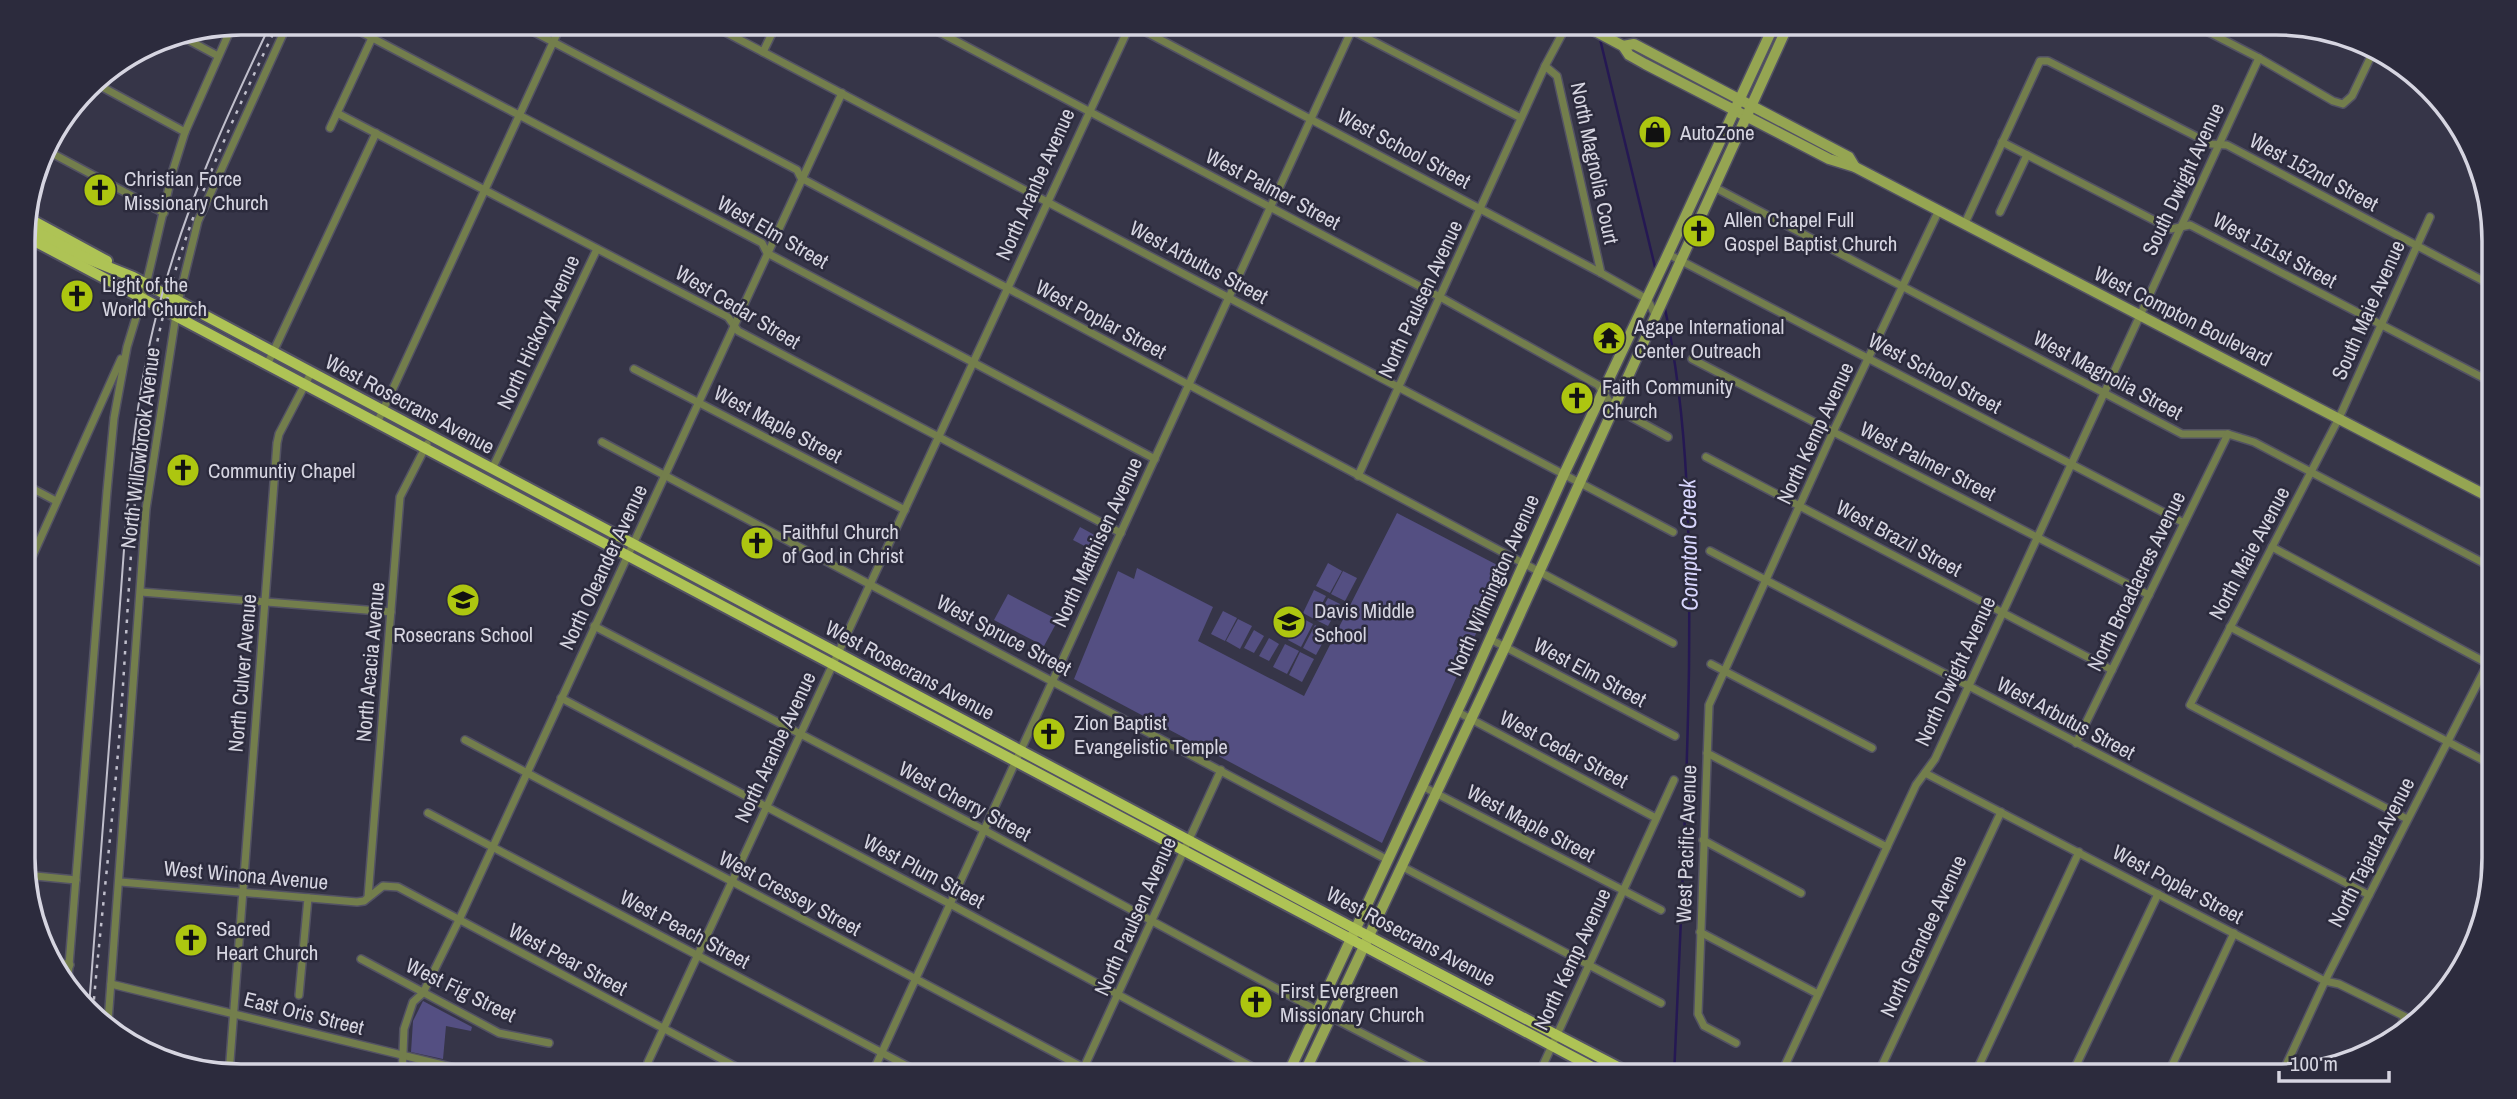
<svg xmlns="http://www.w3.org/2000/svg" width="2517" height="1099" viewBox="0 0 2517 1099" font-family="'Archivo Narrow',sans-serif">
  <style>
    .green { fill: #544f82 }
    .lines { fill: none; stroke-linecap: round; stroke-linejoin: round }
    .stream { stroke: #251853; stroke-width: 2.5 }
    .minor-casing { stroke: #535264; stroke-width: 10 }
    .secondary-casing { stroke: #535264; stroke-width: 13 }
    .primary-casing { stroke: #535264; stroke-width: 14 }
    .minor { stroke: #737e4c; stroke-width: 7 }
    .secondary { stroke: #95a552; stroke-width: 10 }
    .primary { stroke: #aec355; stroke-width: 10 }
    .tram { stroke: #c0bfcc; stroke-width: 2 }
    .rail { stroke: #c0bfcc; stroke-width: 2.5; stroke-dasharray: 3.5 7; stroke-linecap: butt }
    .labels { text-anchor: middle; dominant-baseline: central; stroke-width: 5; stroke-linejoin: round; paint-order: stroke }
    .poi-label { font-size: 21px; fill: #d6d5e1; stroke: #2c2b3d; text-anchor: start }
    .street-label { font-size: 21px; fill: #d6d5e1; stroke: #2c2b3d }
    .water-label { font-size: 23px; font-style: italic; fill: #d7d5fc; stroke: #2c2b3d }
    .rim { fill: none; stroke: #d6d5e1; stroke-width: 3.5 }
  </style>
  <rect width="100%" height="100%" fill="#363548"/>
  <!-- green -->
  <g class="green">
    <path d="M1397 513 1505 569 1382 843 1074 679 1118 571 1134 579 1137 568 1213 607 1198 641 1304 696Z"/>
    <path d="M1080 527 1100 538 1094 551 1073 540Z"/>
    <path d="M1328 563 1342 571 1330 593 1316 586Z"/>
    <path d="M1343 571 1357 578 1345 601 1331 594Z"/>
    <path d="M1314 590 1326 596 1314 619 1303 613Z"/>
    <path d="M1008 594 1058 620 1044 646 994 620Z"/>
    <path d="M1328 598 1340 604 1328 626 1316 620Z"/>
    <path d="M1223 611 1237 618 1225 641 1211 634Z"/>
    <path d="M1300 617 1313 624 1301 647 1288 640Z"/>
    <path d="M1238 619 1252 626 1240 649 1226 641Z"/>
    <path d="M1315 625 1328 633 1316 655 1303 648Z"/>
    <path d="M1254 630 1264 636 1254 653 1244 648Z"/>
    <path d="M1269 638 1279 644 1269 661 1259 656Z"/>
    <path d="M1285 644 1299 651 1287 674 1273 667Z"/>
    <path d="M1300 652 1314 659 1302 682 1289 675Z"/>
    <path d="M423 1001 472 1027 471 1031 446 1026 443 1059 411 1052 413 1021Z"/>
  </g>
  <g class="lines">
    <!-- stream -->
    <g class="stream">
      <path d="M1600 39 1656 271"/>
      <path d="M1664 304C1690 424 1690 546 1689 668 1687 804 1680 940 1674 1076"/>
    </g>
    <defs>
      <g id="minor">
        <path d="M344 23 762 243 767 253 1155 459"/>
        <path d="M517 23 797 170 801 178 1673 643"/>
        <path d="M708 23 1673 532"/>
        <path d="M922 23 1440 297 1598 385 1613 407 1668 437"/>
        <path d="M1129 23 1601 273 1647 299 1655 314"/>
        <path d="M1338 23 1521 118"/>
        <path d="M2000 23 2003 29"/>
        <path d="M2191 23 2259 58 2333 101 2343 104 2352 96 2374 50"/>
        <path d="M179 35 218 56"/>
        <path d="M763 52 777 23"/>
        <path d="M1545 66 1557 76 1601 273"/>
        <path d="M93 82 185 132"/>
        <path d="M337 113 728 317 738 331 1121 533"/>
        <path d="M330 128 379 23"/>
        <path d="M2002 142 2171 229 2190 225 2493 383"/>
        <path d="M44 149 164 213"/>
        <path d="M1714 187 2182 434H2228L2254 442 2493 568"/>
        <path d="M2000 212 2027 155"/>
        <path d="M1965 223 2040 61H2048L2211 144 2227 145 2493 286"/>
        <path d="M1668 254 2184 523"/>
        <path d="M1692 359 2149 595"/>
        <path d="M267 365 376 133"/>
        <path d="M634 369 905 510"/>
        <path d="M377 423 562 23"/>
        <path d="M602 442 1388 860"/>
        <path d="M1706 457 2112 670"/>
        <path d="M492 469 597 249"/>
        <path d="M1358 476 1545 66 1568 23"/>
        <path d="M24 484 56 501"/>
        <path d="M2272 547 2494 667"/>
        <path d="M1710 551 2369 895"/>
        <path d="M24 575 121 359"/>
        <path d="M141 592 391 612"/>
        <path d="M594 626 984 830 1318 1011"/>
        <path d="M2230 627 2494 766"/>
        <path d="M1490 639 1675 736"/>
        <path d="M1711 664 1872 748"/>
        <path d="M561 698 950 904 1269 1076"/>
        <path d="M1456 711 1656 818"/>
        <path d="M465 740 1099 1076"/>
        <path d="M2076 743 2228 434"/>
        <path d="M1707 753 1887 847"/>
        <path d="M1925 773 2325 981 2339 984 2416 1022"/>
        <path d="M1422 786 1661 910"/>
        <path d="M428 813 926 1076"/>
        <path d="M2407 819 2190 705 2339 418 2430 217"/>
        <path d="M1703 840 1801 893"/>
        <path d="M1401 866 1661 1003"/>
        <path d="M25 875 76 880"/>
        <path d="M120 882 357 902 364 901 383 886 398 887 753 1076"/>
        <path d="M368 897 400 497 427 444"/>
        <path d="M1700 932 1818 994"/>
        <path d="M361 959 499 1033 549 1043"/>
        <path d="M56 962 70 965"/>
        <path d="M111 984 488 1076"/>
        <path d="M67 990 107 491 114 418 127 347 146 285 173 170 185 132 233 24"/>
        <path d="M299 995 308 898"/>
        <path d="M1329 1016 1445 1076"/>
        <path d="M108 1022 146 509 178 302 198 221 288 23"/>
        <path d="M2394 1040 2405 1017"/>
        <path d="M1736 1043 1704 1026 1698 1014 1709 705 1833 432 1939 210"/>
        <path d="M229 1074 277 443 279 434 311 373"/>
        <path d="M402 1076 404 1029 413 1002 423 993 459 920 842 93"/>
        <path d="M645 1076 648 1062 1131 23"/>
        <path d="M871 1076 1355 23"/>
        <path d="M1080 1076 1221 770"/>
        <path d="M1538 1076 1674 780"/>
        <path d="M1780 1076 1916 785 1935 759 2259 58"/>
        <path d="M1877 1076 2001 812"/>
        <path d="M1974 1076 2079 852"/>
        <path d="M2071 1076 2158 894"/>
        <path d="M2167 1076 2234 933"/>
        <path d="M2281 1076 2325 981 2488 663 2494 646"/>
      </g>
      <g id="secondary">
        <path d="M1580 23 1623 46 1629 55 1645 64 1829 159 1855 167 2493 499"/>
        <path d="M1623 46 1634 44 1849 157 1855 167"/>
        <path d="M1287 1076 1469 686 1564 474 1668 254 1775 23"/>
        <path d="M1303 1076 1505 647 1789 23"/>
      </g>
      <g id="primary">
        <path d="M26 217 107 261"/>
        <path d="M23 225 86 258 133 277 1415 961 1635 1076"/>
        <path d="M23 235 1609 1076"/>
      </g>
    </defs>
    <!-- minor casing -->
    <use href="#minor" class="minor-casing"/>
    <!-- secondary casing -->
    <use href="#secondary" class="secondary-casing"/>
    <!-- primary casing -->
    <use href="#primary" class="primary-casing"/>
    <!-- minor -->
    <use href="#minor" class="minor"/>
    <!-- secondary -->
    <use href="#secondary" class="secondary"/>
    <!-- primary -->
    <use href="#primary" class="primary"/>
    <!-- tram -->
    <path class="tram" d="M89 1007C99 877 109 747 119 617 127 515 131 412 157 313 183 211 226 117 271 23"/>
    <!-- rail -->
    <path class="rail" d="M93 1010C102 907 115 804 122 700 131 570 133 439 164 312 189 211 234 117 278 23"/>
  </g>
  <!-- icons -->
  <defs>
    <symbol id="shop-disc" viewBox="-11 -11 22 22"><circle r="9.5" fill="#adc610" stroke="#2c2b3d"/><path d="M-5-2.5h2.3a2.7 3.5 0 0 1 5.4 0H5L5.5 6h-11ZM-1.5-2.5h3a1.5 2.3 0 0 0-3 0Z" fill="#111"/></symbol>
    <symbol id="church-disc" viewBox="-11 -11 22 22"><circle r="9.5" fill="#adc610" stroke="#2c2b3d"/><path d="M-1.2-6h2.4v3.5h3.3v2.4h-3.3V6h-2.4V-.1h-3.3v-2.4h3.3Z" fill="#111"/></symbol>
    <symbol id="temple-disc" viewBox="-11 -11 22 22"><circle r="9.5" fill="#adc610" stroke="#2c2b3d"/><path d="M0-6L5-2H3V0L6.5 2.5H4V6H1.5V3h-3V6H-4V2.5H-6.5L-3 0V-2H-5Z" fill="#111"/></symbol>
    <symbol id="school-disc" viewBox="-11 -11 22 22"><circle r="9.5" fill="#adc610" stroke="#2c2b3d"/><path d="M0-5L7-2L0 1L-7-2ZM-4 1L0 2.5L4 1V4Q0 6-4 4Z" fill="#111"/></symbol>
  </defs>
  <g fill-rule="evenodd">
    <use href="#shop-disc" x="1636" y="113" width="38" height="38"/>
    <use href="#church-disc" x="81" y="171" width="38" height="38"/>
    <use href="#church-disc" x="1680" y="212" width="38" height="38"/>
    <use href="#church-disc" x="58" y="277" width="38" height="38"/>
    <use href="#temple-disc" x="1590" y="319" width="38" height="38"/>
    <use href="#church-disc" x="1558" y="379" width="38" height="38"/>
    <use href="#church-disc" x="164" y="451" width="38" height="38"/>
    <use href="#church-disc" x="738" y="524" width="38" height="38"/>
    <use href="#school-disc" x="444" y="581" width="38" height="38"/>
    <use href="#school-disc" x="1270" y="603" width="38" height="38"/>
    <use href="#church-disc" x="1030" y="715" width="38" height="38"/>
    <use href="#church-disc" x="172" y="921" width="38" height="38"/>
    <use href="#church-disc" x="1237" y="983" width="38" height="38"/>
  </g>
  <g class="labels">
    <!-- poi labels -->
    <g class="poi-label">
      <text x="1680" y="132">AutoZone</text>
      <text x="124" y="178">Christian Force<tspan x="124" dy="24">Missionary Church</tspan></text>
      <text x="1724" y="219">Allen Chapel Full<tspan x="1724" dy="24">Gospel Baptist Church</tspan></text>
      <text x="102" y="284">Light of the<tspan x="102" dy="24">World Church</tspan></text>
      <text x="1634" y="326">Agape International<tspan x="1634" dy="24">Center Outreach</tspan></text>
      <text x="1602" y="386">Faith Community<tspan x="1602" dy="24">Church</tspan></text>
      <text x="208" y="470">Communtiy Chapel</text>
      <text x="782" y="531">Faithful Church<tspan x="782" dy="24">of God in Christ</tspan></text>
      <text x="1314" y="610">Davis Middle<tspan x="1314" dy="24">School</tspan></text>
      <text x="463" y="634" text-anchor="middle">Rosecrans School</text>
      <text x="1074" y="722">Zion Baptist<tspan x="1074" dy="24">Evangelistic Temple</tspan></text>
      <text x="216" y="928">Sacred<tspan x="216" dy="24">Heart Church</tspan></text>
      <text x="1280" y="990">First Evergreen<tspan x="1280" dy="24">Missionary Church</tspan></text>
    </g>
    <!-- street labels -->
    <g class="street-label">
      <text transform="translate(1404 148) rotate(28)">West School Street</text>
      <text transform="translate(1595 163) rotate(78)">North Magnolia Court</text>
      <text transform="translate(2314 172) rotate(28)">West 152nd Street</text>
      <text transform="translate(2183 179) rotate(-65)">South Dwight Avenue</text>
      <text transform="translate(1035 184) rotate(-66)">North Aranbe Avenue</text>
      <text transform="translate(1273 189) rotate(28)">West Palmer Street</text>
      <text transform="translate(773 232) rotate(30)">West Elm Street</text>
      <text transform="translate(2275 250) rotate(28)">West 151st Street</text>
      <text transform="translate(1199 262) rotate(28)">West Arbutus Street</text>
      <text transform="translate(1420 299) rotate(-65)">North Paulsen Avenue</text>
      <text transform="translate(738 307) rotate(31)">West Cedar Street</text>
      <text transform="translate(2368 310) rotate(-66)">South Maie Avenue</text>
      <text transform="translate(2183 316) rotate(27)">West Compton Boulevard</text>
      <text transform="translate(1101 319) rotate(28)">West Poplar Street</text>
      <text transform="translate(538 332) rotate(-65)">North Hickory Avenue</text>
      <text transform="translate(1935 373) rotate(28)">West School Street</text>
      <text transform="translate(2108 375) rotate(28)">West Magnolia Street</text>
      <text transform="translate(410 404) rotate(28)">West Rosecrans Avenue</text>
      <text transform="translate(778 424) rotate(28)">West Maple Street</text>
      <text transform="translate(1815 433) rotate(-65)">North Kemp Avenue</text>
      <text transform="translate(140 448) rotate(-83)">North Willowbrook Avenue</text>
      <text transform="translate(1928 461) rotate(27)">West Palmer Street</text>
      <text transform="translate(1899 538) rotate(28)">West Brazil Street</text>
      <text transform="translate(1097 542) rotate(-65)">North Matthisen Avenue</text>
      <text transform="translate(2249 553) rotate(-62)">North Maie Avenue</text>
      <text transform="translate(603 567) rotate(-65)">North Oleander Avenue</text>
      <text transform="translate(2136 581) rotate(-64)">North Broadacres Avenue</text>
      <text transform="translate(1493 585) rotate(-66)">North Wilmington Avenue</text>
      <text transform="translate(1004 635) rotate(28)">West Spruce Street</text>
      <text transform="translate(370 662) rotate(-85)">North Acacia Avenue</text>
      <text transform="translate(910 670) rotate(28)">West Rosecrans Avenue</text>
      <text transform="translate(1955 671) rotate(-65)">North Dwight Avenue</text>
      <text transform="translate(1590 672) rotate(28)">West Elm Street</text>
      <text transform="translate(242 673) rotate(-85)">North Culver Avenue</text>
      <text transform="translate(2066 718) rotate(28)">West Arbutus Street</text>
      <text transform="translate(775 747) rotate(-65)">North Aranbe Avenue</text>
      <text transform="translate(1564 749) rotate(28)">West Cedar Street</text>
      <text transform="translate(965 801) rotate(28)">West Cherry Street</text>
      <text transform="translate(1531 823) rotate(28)">West Maple Street</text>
      <text transform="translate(1686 844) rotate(-88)">West Pacific Avenue</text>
      <text transform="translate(2371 852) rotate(-63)">North Tajauta Avenue</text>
      <text transform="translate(924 871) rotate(28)">West Plum Street</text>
      <text transform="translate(246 875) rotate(5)">West Winona Avenue</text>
      <text transform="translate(2178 884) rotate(28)">West Poplar Street</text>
      <text transform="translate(790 893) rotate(28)">West Cressey Street</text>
      <text transform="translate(1135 916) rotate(-66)">North Paulsen Avenue</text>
      <text transform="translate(685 929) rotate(28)">West Peach Street</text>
      <text transform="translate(1411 936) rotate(28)">West Rosecrans Avenue</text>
      <text transform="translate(1923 936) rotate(-65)">North Grandee Avenue</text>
      <text transform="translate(568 959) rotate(28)">West Pear Street</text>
      <text transform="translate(1572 959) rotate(-65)">North Kemp Avenue</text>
      <text transform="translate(461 990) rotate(26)">West Fig Street</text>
      <text transform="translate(304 1013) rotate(14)">East Oris Street</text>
    </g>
    <!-- water labels -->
    <g class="water-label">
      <text transform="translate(1688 545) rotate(-91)">Compton Creek</text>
    </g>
  </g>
  <!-- crop -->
  <path d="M0 0H2517V1099H0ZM241 35H2276A206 206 0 0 1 2482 241V858A206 206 0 0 1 2276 1064H241A206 206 0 0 1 35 858V241A206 206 0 0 1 241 35Z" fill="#2c2b3d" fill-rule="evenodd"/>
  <path class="rim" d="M241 35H2276A206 206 0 0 1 2482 241V858A206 206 0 0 1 2276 1064H241A206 206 0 0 1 35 858V241A206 206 0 0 1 241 35Z"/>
  <!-- scale -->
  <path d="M2279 1071v10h110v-10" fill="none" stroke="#d6d5e1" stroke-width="3.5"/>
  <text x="2290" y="1071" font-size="21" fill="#d6d5e1" stroke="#2c2b3d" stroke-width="5" paint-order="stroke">100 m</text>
</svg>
